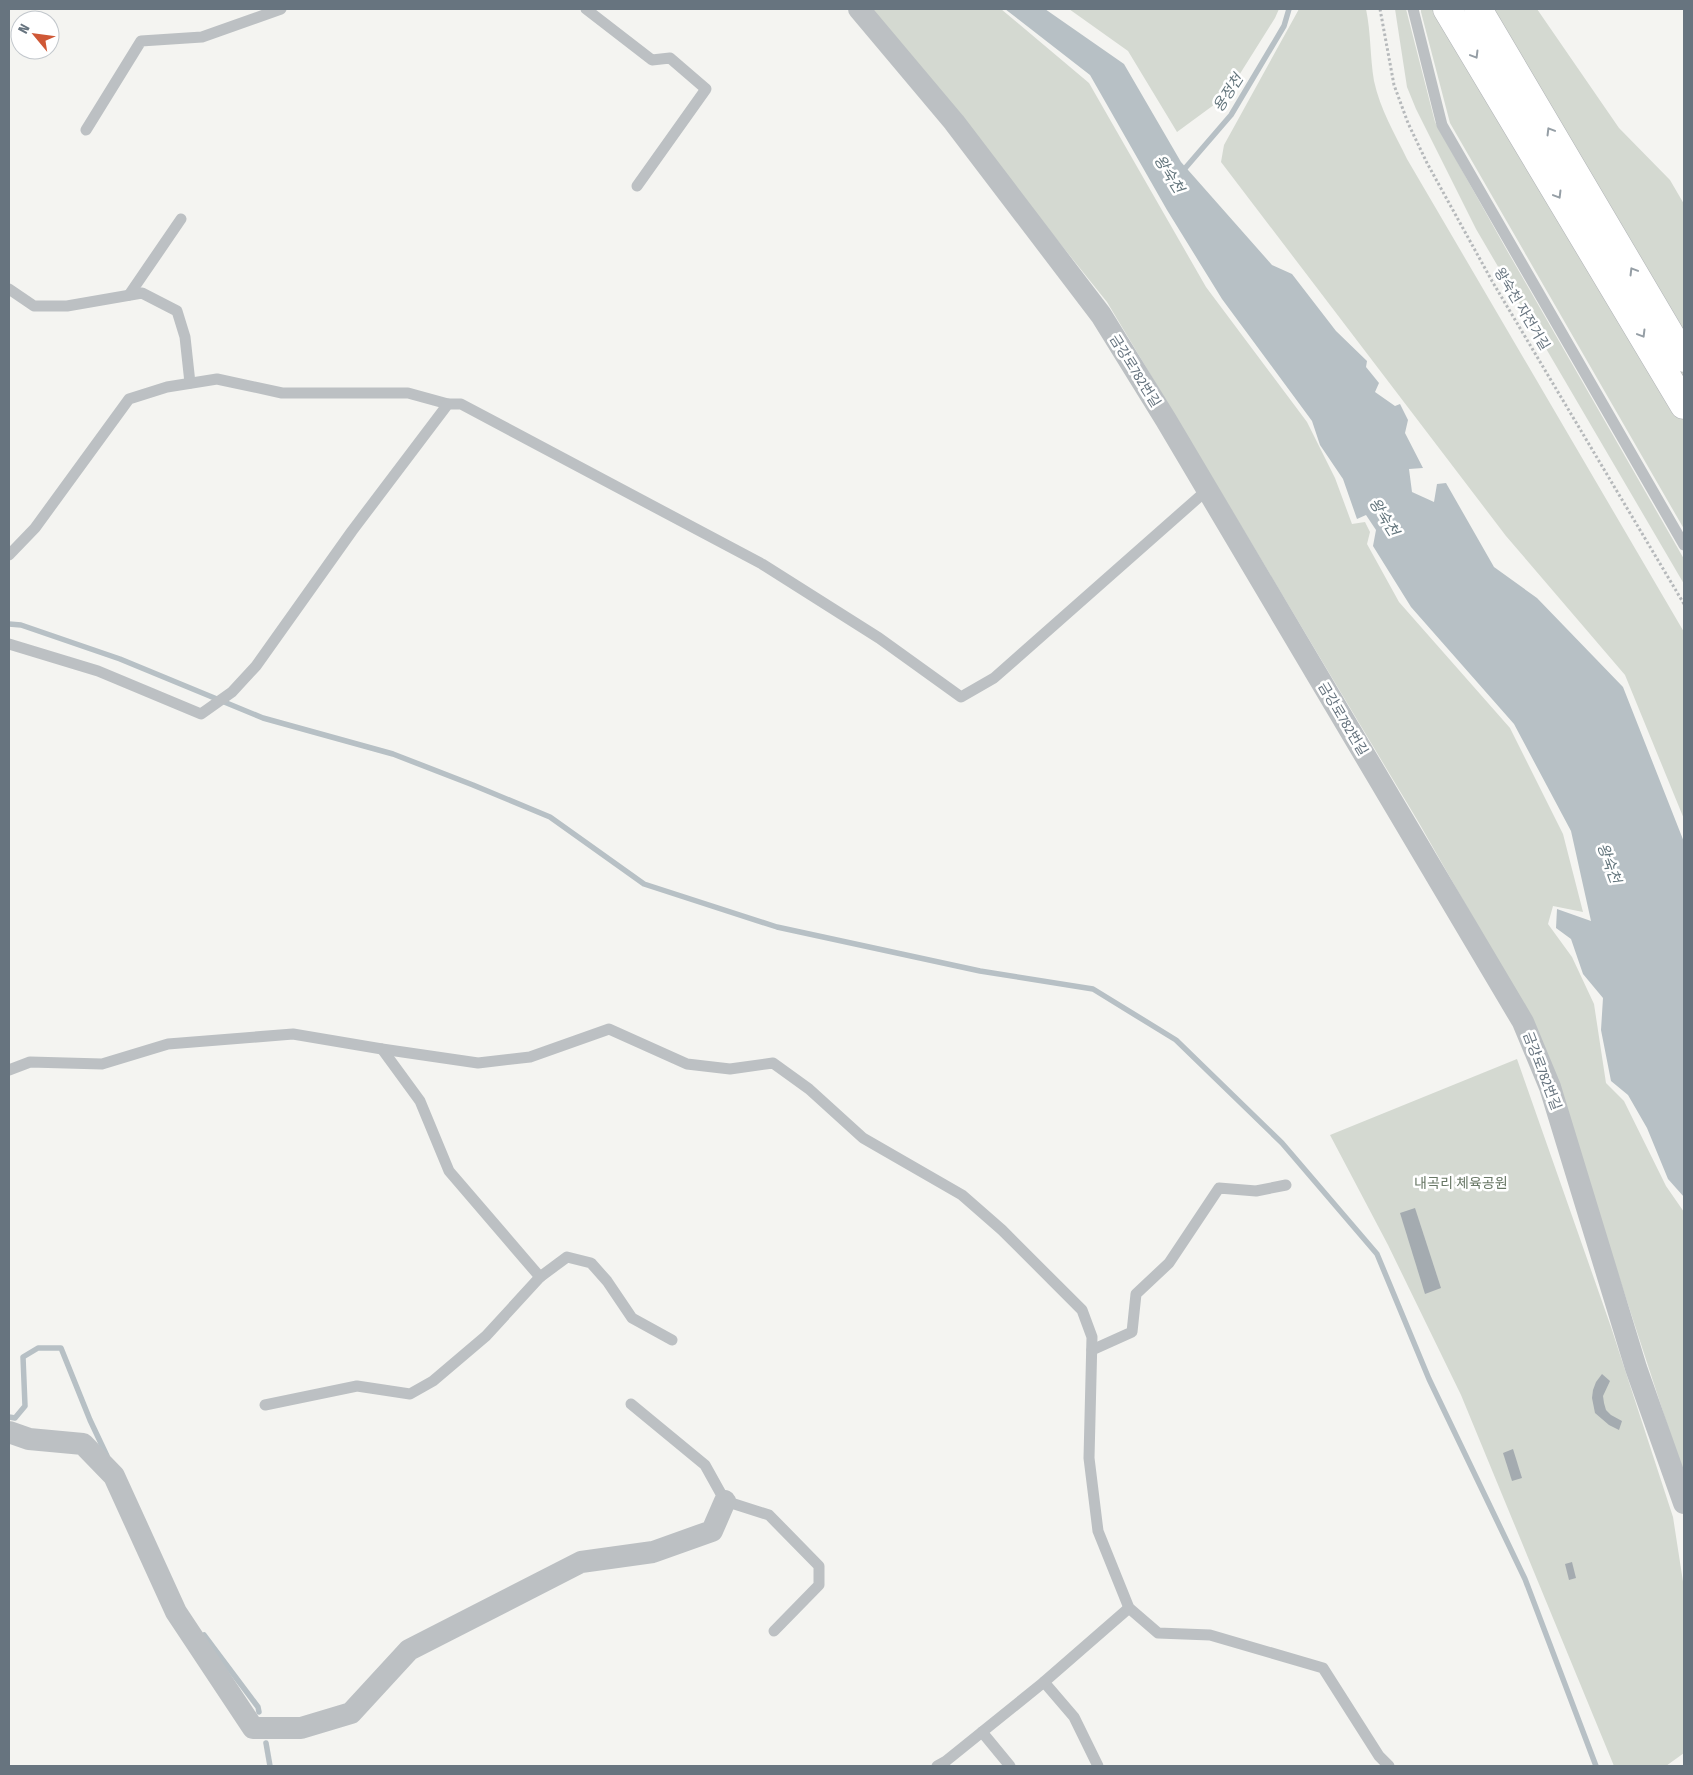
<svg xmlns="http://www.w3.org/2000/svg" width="1693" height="1775" viewBox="0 0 1693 1775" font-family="'Fira Sans Condensed','Noto Sans KR',sans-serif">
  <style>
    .green { fill: #d4d9d1 }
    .water { fill: #b7c0c5 }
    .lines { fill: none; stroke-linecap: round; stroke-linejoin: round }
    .stream { stroke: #b7c0c5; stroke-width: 5.5 }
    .building { fill: #a4abb0 }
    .highway-casing { stroke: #b0b3b6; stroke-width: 29 }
    .path { stroke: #b6b9bb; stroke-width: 3; stroke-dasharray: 2.5 2.5; stroke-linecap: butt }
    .lane { stroke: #bcc0c3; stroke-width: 11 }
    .street { stroke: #bcc0c3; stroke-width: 22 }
    .highway { stroke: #fff; stroke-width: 28 }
    .oneway { stroke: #959ea5 }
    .labels { text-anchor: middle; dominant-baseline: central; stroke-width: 5; stroke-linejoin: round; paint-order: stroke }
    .street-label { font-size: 14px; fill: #67747f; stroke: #fff }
    .park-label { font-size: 14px; fill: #687765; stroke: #fff }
    .water-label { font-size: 15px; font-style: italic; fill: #63757c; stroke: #fff }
  </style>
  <rect width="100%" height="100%" fill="#f4f4f1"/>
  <!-- green -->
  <g class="green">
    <path d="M872 9H1001L1089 83 1206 287 1307 422 1335 478 1352 524 1365 522 1370 532 1367 544 1399 602 1510 728 1563 834 1583 912 1553 906 1548 924 1572 957 1594 1004 1606 1083 1624 1101 1666 1186 1684 1212V1476L1594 1200 1535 1026 1419 823 1107 302Z"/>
    <path d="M1069 9H1279L1275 18 1226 96 1177 132 1128 51Z"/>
    <path d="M1299 9H1366C1371 33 1370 57 1374 81 1380 109 1395 134 1407 159L1684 632V819L1625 675 1506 536 1221 162 1224 145Z"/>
    <path d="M1395 9H1406L1435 122 1505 247 1684 559V584L1476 229 1416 109 1407 87Z"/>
    <path d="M1421 9H1537L1619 128 1670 180 1684 204V529L1450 123 1421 12Z"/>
    <path d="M1517 1059 1611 1327 1673 1517 1684 1588V1753L1666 1766H1614L1461 1395 1388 1245 1330 1135Z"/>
  </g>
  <!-- water -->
  <path class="water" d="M1005 9H1045L1124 64 1181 162 1272 265 1292 274 1336 331 1367 361 1366 367 1379 383 1375 392 1395 406 1400 404 1408 420 1405 433 1423 468 1409 469 1412 492 1434 502 1437 484 1446 483 1494 567 1537 598 1623 687 1684 842V1197L1668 1179 1647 1128 1628 1095 1611 1081 1601 1030 1603 998 1583 974 1571 939 1556 928 1557 909 1591 921 1571 831 1514 724 1411 607 1373 546 1376 530 1366 515 1357 519 1343 479 1320 445 1312 421 1222 299 1167 210 1090 75Z"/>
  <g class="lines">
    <!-- stream -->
    <g class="stream">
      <path d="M1181 173 1231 115 1284 26 1289 9"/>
      <path d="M9 624 21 625 120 659 263 718 393 754 473 785 550 817 644 884 777 927 980 971 1093 989 1176 1040 1282 1143 1377 1254 1429 1379 1525 1579 1596 1766"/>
      <path d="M9 1417 15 1418 25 1406 23 1357 38 1348H61L90 1420 107 1456"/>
      <path d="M204 1635 258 1707 259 1712"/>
      <path d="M266 1743 270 1766"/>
    </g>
  </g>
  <!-- building -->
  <g class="building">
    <path d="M1415 1208 1441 1288 1425 1294 1400 1213Z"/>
    <path d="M1602 1374 1610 1381 1603 1396 1604 1403 1606 1410 1611 1415 1622 1421 1619 1430 1609 1425 1595 1413 1592 1398 1593 1390 1596 1382Z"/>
    <path d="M1513 1449 1522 1478 1512 1481 1503 1453Z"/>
    <path d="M1572 1562 1576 1578 1569 1580 1565 1564Z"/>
  </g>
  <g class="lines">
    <defs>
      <g id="highway">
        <path d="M1447 9 1684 405"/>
        <path d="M1478 9 1684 358"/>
      </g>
    </defs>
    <!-- highway casing -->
    <use href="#highway" class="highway-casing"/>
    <!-- path -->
    <path class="path" d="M1380 9 1394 85 1408 123 1427 163 1492 281 1684 604"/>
    <!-- lane -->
    <g class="lane">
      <path d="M586 9 652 60 670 58 706 89 637 186"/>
      <path d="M1413 9 1442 125 1684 545"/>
      <path d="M86 130 141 41 202 37 281 9"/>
      <path d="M9 289 34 306H67L142 293 177 311 185 337 190 383"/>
      <path d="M129 295 181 219"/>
      <path d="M9 555 35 528 129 399 167 387 217 379 282 393H408L448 404"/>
      <path d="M9 644 98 671 201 714 232 692 256 666 352 531 448 404H461L762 564 879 638 961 697 994 678 1207 490"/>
      <path d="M382 1049 420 1101 449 1171 540 1277"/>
      <path d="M9 1070 30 1062 102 1064 168 1044 293 1034 382 1049 478 1063 530 1057 609 1029 687 1064 730 1069 773 1063 809 1089 863 1138 962 1195 1002 1230 1082 1310 1092 1337 1089 1458 1098 1531 1129 1608 1158 1633 1210 1635 1323 1668 1379 1756 1389 1766"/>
      <path d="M1092 1350 1132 1332 1136 1294 1169 1263 1219 1188 1256 1191 1286 1185"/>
      <path d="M631 1404 705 1465 725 1501 769 1515 819 1566V1585L774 1631"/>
      <path d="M265 1405 357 1386 410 1394 433 1381 486 1336 540 1277 567 1257 591 1263 607 1281 632 1318 672 1340"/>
      <path d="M1044 1682 1074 1717 1098 1766"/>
      <path d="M982 1732 1010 1766"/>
      <path d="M937 1766 946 1761 1044 1682 1129 1608"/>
    </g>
    <!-- street -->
    <g class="street">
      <path d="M859 9 954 122 1101 315 1166 420 1523 1022 1550 1087 1636 1368 1684 1503"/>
      <path d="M9 1432 29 1439 83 1444 114 1476 176 1612 253 1728H301L351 1713 409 1650 581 1562 653 1552 712 1531 725 1501"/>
    </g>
    <!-- highway -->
    <use href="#highway" class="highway"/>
  </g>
  <!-- one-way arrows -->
  <defs><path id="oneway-chevron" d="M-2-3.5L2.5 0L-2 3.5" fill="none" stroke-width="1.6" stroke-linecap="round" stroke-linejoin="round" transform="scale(1.25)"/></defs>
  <g class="oneway">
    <use href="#oneway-chevron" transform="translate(1475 55) rotate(59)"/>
    <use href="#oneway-chevron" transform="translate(1550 131) rotate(-121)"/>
    <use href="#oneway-chevron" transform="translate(1558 195) rotate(59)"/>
    <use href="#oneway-chevron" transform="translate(1633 271) rotate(-121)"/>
    <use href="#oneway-chevron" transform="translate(1642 334) rotate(59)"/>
  </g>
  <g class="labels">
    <!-- street labels -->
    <g class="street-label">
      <text transform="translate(1522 309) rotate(59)">왕숙천 자전거길</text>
      <text transform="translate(1135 371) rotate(58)">금강로782번길</text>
      <text transform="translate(1343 719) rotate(59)">금강로782번길</text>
      <text transform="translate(1542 1071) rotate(69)">금강로782번길</text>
    </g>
    <!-- park labels -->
    <g class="park-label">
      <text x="1461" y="1183">내곡리 체육공원</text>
    </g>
    <!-- water labels -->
    <g class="water-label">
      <text transform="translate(1228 93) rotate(-57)">용정천</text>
      <text transform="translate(1169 174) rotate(58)">왕숙천</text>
      <text transform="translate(1384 517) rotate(58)">왕숙천</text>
      <text transform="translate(1609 863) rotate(70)">왕숙천</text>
    </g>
  </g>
  <!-- border -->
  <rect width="1693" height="1775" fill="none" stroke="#67747f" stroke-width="20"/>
  <!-- north arrow -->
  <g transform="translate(35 35) rotate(299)"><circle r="24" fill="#ffffff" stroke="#c2c7cc"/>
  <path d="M0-4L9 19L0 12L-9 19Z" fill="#cf5836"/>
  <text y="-8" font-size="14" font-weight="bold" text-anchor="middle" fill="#67747f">N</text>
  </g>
</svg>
